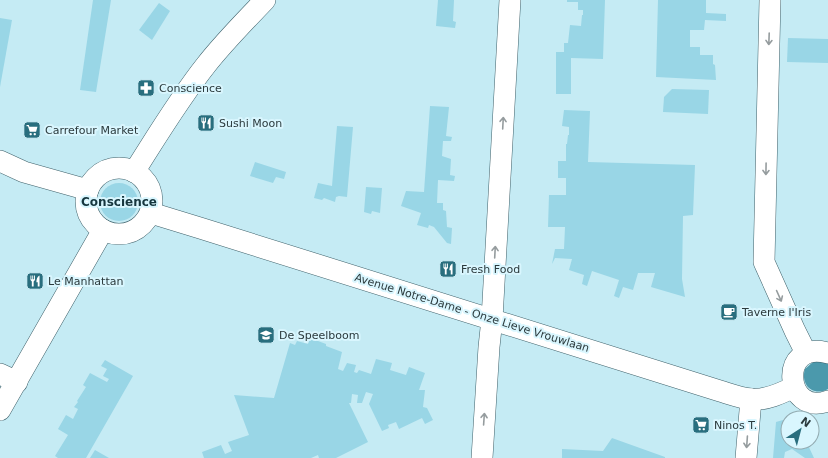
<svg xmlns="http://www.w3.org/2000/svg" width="828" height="458" viewBox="0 0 828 458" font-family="'DejaVu Sans',sans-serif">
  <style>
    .green { fill: #99d6e6 }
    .water { fill: #4b99ac }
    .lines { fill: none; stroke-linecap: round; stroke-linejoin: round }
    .minor-casing { stroke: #3f616a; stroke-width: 22 }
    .minor { stroke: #fff; stroke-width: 21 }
    .oneway { stroke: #959c9e }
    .labels { text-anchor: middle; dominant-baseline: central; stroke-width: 4; stroke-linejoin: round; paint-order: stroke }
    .poi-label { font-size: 11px; fill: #2b3a3d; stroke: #d9f6fe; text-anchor: start }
    .street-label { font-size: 11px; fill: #2b3a3d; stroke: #d9f6fe }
    .neighbourhood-label { font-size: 12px; font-weight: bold; fill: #16363e; stroke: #d9f6fe }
  </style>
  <rect width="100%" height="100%" fill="#c5ebf4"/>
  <!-- green -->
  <g class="green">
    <path d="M93 0H111L96 92 80 90Z"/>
    <path d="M438 0H454L453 21 456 22 455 28 436 26Z"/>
    <path d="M567 0H605L603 59 571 58V94H556V52H564V43H568L570 25 581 26 582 15H583V10H578V2H567Z"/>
    <path d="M658 0H706V13L726 14V21L705 20 704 30H690V47H700V55H713V64L715 65 716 80 656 77Z"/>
    <path d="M159 3 170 11 152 40 139 30Z"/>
    <path d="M0 18 12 20 0 87Z"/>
    <path d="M788 38 828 39V63L787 62Z"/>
    <path d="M672 89 709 90 708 114 663 112 664 97Z"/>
    <path d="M430 106 449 107 446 136 452 137 451 141H443L442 156 451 159 450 175 455 176 454 181 438 180 437 203H443V210L446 211 447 227 452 228 451 244 447 243 434 227 429 225 428 228 417 225 421 213 401 206 406 191 424 192Z"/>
    <path d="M564 110 590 111 588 162 695 165 693 215 683 216 682 279 685 297 651 287 655 273H638L633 290 623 287 619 298 614 296 619 280 592 271 587 286 582 284 584 275 569 270 572 259 555 258 552 264 555 249H564L565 227H548L549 195H566V178H558V161H566V144H567L568 135H569V127L562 126Z"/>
    <path d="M337 126 353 127 347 197 339 196 336 197 335 202 324 198 322 200 314 198 318 183 332 186Z"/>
    <path d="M255 162 286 172 284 179 276 177 273 183 250 176Z"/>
    <circle cx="119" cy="202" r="19"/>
    <path d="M366 187 382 188 380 213 372 211 371 214 364 212Z"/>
    <path d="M310 338 326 344V346L342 352 338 369 343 371 347 363 356 365 354 372 357 373 359 370 371 374 376 359 392 363 390 370 406 375 409 367 425 373 419 390H425L423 407 427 408 433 420 425 424 422 418 399 429 396 422 388 425 389 428 382 431 369 404 373 394 366 392 362 403H357L358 395 352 394 351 403H349L368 442 336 458H319L318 455 311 458H204L202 452 221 445 225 454 232 451 228 442 249 435 234 395 274 398 290 343 295 345 297 341 308 344Z"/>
    <path d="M105 360 133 376 86 458H58L55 456 68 435 58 429 66 415 73 419 78 409 74 407 78 402 77 401 86 387 83 385 90 373 107 382 109 379 103 376 107 369 101 366Z"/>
    <path d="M783 420 788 421V442H808L807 443 814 458H805L792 449 785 452 784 458H773L776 422Z"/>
    <path d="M612 438 665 457V458H562V449L603 451Z"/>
    <path d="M95 450 109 458H90Z"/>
  </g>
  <!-- water -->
  <path class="water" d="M813 362H823L828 364V389C813 397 800 385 805 369Z"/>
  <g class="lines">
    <defs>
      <g id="minor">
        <path d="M770 0 764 262 795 331 806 353"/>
        <path d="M0 161 24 172 88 190"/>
        <circle cx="119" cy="201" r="33"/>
        <path d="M134 172C157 136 179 99 206 65 224 42 245 21 265 0"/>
        <path d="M151 213 200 228 720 391C730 394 741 398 751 399 765 401 782 393 794 387"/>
        <path d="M828 353C778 339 784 417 828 401"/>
        <path d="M0 374 17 382"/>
        <path d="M0 410 103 230"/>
        <path d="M482 458 489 347 492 319 510 0"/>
        <path d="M746 458 751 399"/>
      </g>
    </defs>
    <!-- minor casing -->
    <use href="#minor" class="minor-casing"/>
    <!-- minor -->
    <use href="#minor" class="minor"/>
  </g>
  <!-- one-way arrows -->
  <defs><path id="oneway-shaft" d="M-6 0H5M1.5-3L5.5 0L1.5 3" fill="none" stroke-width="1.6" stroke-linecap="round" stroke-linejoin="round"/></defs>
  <g class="oneway">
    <use href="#oneway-shaft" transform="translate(769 39) rotate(92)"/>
    <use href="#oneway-shaft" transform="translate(503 123) rotate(-87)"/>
    <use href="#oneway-shaft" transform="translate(766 169) rotate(91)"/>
    <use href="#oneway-shaft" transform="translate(495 252) rotate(-87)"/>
    <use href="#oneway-shaft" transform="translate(779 296) rotate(66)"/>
    <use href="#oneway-shaft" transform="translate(484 419) rotate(-86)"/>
    <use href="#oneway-shaft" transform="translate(747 442) rotate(94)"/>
  </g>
  <!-- icons -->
  <defs>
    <symbol id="pharmacy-square" viewBox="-11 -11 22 22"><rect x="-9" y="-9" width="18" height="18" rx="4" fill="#296e7e" stroke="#d9f6fe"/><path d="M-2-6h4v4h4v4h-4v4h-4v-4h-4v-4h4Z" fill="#fff"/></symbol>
    <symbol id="restaurant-square" viewBox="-11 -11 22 22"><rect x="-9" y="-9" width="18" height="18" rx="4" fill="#296e7e" stroke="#d9f6fe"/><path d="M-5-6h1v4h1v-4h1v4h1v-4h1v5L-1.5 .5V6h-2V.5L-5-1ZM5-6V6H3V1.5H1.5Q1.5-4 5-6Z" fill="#fff"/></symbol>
    <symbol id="supermarket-square" viewBox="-11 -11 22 22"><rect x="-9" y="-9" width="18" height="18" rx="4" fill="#296e7e" stroke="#d9f6fe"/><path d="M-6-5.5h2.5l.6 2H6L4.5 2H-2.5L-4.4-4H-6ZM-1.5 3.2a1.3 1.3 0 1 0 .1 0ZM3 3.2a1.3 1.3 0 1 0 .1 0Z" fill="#fff"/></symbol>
    <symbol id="cafe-square" viewBox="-11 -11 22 22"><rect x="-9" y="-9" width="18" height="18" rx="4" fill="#296e7e" stroke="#d9f6fe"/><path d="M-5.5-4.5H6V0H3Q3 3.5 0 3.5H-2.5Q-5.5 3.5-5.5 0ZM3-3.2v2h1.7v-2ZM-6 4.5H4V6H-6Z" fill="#fff"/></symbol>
    <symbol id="school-square" viewBox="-11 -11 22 22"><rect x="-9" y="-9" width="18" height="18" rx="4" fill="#296e7e" stroke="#d9f6fe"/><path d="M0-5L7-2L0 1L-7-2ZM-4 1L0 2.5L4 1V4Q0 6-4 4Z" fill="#fff"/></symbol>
  </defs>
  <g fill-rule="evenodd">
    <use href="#pharmacy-square" x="136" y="78" width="20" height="20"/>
    <use href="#restaurant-square" x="196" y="113" width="20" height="20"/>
    <use href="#supermarket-square" x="22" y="120" width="20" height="20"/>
    <use href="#restaurant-square" x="438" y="259" width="20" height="20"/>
    <use href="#restaurant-square" x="25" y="271" width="20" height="20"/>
    <use href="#cafe-square" x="719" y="302" width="20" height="20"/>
    <use href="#school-square" x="256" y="325" width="20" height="20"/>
    <use href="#supermarket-square" x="691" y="415" width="20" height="20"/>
  </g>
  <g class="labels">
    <!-- poi labels -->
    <g class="poi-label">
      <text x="159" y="88">Conscience</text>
      <text x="219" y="123">Sushi Moon</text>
      <text x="45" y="130">Carrefour Market</text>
      <text x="461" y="269">Fresh Food</text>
      <text x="48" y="281">Le Manhattan</text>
      <text x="742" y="312">Taverne l'Iris</text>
      <text x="279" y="335">De Speelboom</text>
      <text x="714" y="425">Ninos T.</text>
    </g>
    <!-- street labels -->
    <g class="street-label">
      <text transform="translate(472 313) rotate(17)">Avenue Notre-Dame - Onze Lieve Vrouwlaan</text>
    </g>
    <!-- neighbourhood labels -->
    <g class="neighbourhood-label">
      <text x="119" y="202">Conscience</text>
    </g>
  </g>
  <!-- north arrow -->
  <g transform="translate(800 430) rotate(36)"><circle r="19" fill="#d9f6fe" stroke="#93abb1"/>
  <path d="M0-3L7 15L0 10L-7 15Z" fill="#296e7e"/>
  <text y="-6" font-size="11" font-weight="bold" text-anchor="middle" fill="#2b3a3d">N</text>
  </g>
</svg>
